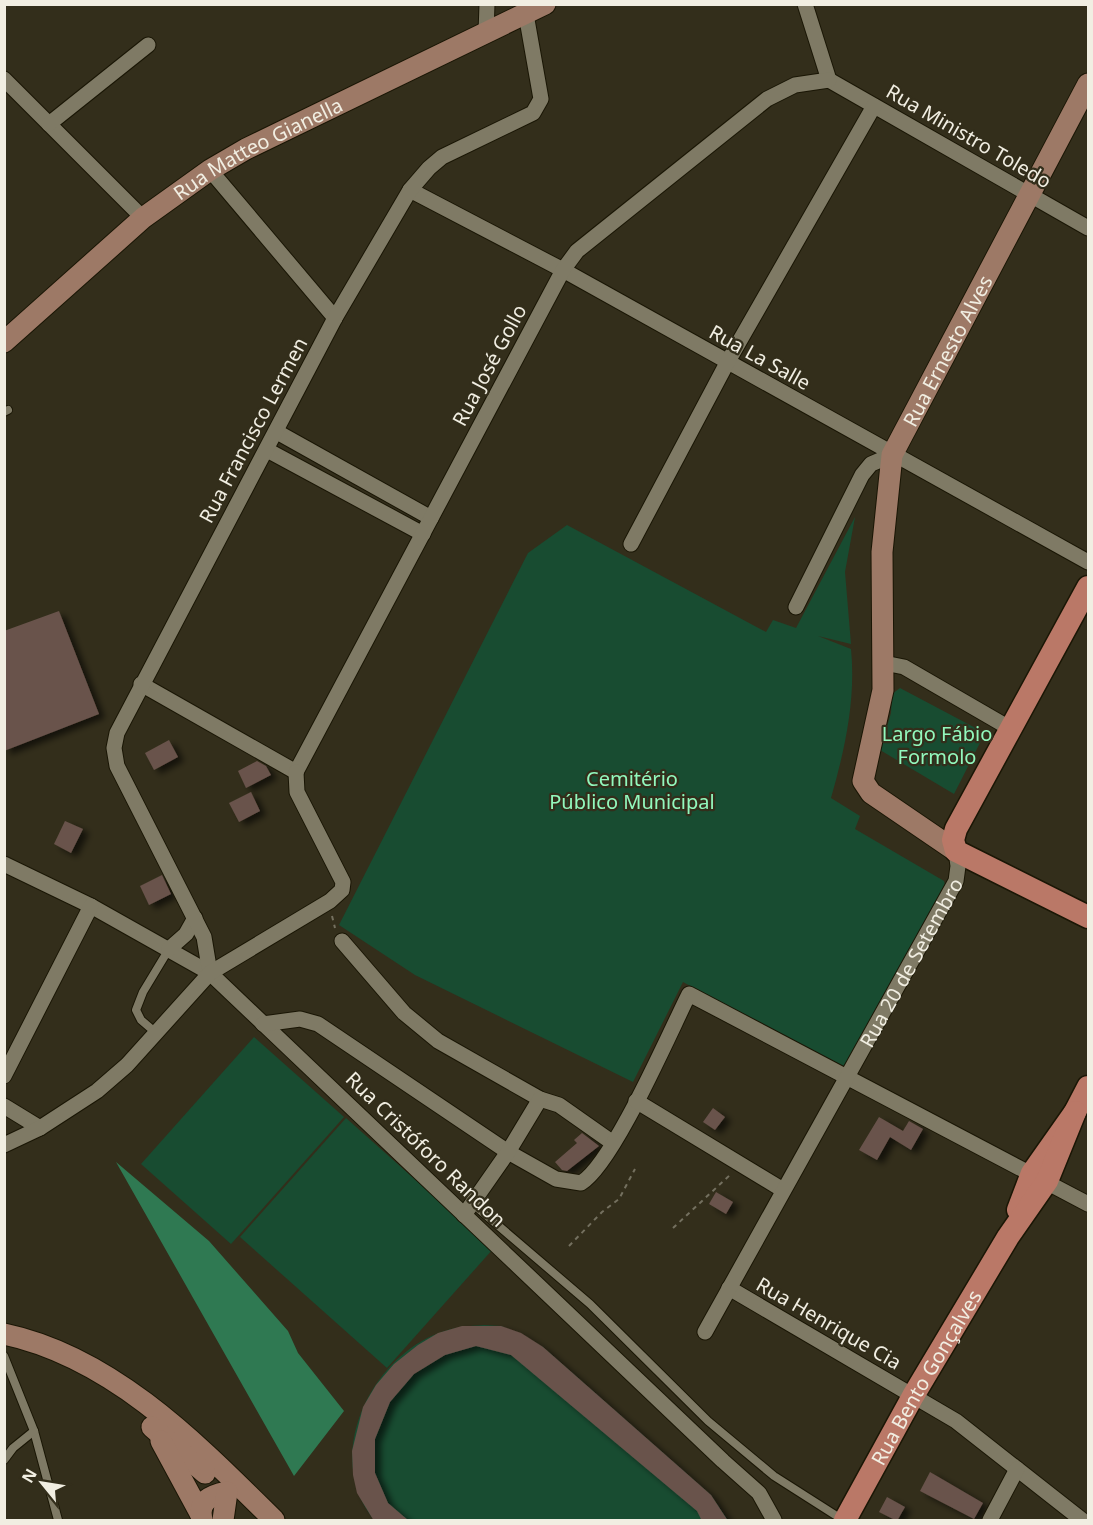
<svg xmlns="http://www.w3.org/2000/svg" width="1093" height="1525" viewBox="0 0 1093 1525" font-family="'Noto Sans',sans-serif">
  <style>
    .green { fill: #184c31 }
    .forest { fill: #2f7952 }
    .building { fill: #69534b; filter: url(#shadow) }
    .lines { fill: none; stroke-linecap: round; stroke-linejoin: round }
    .lane-casing { stroke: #1a1605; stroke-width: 10 }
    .street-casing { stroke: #1a1605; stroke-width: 17 }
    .secondary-casing { stroke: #1a1605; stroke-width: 23 }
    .primary-casing { stroke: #1a1605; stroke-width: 25 }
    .path { stroke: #74705f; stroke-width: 2; stroke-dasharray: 4.5 4.5; stroke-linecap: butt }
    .lane { stroke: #7f7a65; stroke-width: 8 }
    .street { stroke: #7f7a65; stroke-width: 15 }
    .secondary { stroke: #9d7966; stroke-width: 21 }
    .primary { stroke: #ba7867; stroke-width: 22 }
    .labels { text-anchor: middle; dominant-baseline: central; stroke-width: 4.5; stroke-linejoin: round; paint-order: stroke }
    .street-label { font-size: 20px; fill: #f1eee2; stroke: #332e1b }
    .park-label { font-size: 20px; fill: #92f8bd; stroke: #332e1b }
  </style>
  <defs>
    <filter id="shadow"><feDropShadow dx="6" dy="4" stdDeviation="3" flood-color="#0009"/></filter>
  </defs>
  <rect width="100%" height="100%" fill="#332e1b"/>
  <!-- green -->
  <g class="green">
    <path d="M855 517 845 572 851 644 818 636 851 649C856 699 845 749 831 798L860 816 855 829 944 881 945 885 843 1069 683 982 633 1082 415 975 339 925 528 553 567 525 766 632 773 620 796 628Z"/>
    <path d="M900 688 985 733 954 794 880 750 891 713 892 694Z"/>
    <path d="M254 1037 344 1117 231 1244 141 1164Z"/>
    <path d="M346 1118 493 1249 387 1368 240 1237Z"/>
    <path d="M484 1325 501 1326 543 1347 711 1495 728 1520H374C323 1458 369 1359 439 1333 455 1327 468 1326 484 1325Z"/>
  </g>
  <!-- forest -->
  <path class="forest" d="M116 1162 209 1241 288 1331 298 1353 344 1411 294 1476Z"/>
  <!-- building -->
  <g class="building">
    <path d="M59 611 99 714 4 751V631Z"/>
    <path d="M169 740 178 757 154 770 145 753Z"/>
    <path d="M257 761 266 766 271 775 246 788 238 771Z"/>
    <path d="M251 792 260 811 239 822 229 803Z"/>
    <path d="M65 821 83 829 71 853 54 844Z"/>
    <path d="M162 875 171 894 149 905 140 886Z"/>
    <path d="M713 1108 725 1117 715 1130 703 1122Z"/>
    <path d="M879 1117 903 1131 909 1121 923 1129 911 1150 890 1137 877 1160 859 1150Z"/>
    <path d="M582 1133 599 1146 567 1171 562 1170 555 1162 577 1143 574 1140Z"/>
    <path d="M716 1192 733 1202 726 1214 709 1204Z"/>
    <path d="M462 1326H501L521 1333 543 1347 711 1495 728 1521H702L697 1511 511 1355 476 1346 445 1355 414 1374 390 1402 375 1439V1473L388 1503 409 1521H374L357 1493 353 1475 352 1451 363 1407 376 1385 394 1364 418 1345 438 1333Z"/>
    <path d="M930 1472 983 1503 974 1519 920 1491Z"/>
    <path d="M887 1497 905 1507 897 1521 879 1512Z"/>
  </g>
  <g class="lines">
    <defs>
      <g id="lane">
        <path d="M4 412 8 410"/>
        <path d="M155 1032 141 1020 136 1010 143 992 169 949"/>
        <path d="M473 1204 590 1304 708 1421 774 1476 843 1520"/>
        <path d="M4 1356 34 1431 58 1520"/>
        <path d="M4 1460 13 1448 34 1431"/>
      </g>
      <g id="street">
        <path d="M805 4 829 80"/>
        <path d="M486 33 487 4"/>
        <path d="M4 79 143 218"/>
        <path d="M829 80 1088 228"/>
        <path d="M49 124 148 45"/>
        <path d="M210 170 335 318"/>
        <path d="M410 190 563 270 1088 562"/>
        <path d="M277 432 431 518"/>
        <path d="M267 450 423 534"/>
        <path d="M631 544 727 363 874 106"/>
        <path d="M796 607 862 475 871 464 892 455"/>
        <path d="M884 663 904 667 1011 729"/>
        <path d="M141 684 296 772"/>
        <path d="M296 772 563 270 577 251 767 99 795 85 829 80"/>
        <path d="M4 864 91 906 210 973 723 1461 759 1493 774 1520"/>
        <path d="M342 941 404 1013 438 1041 540 1099 559 1105 613 1143"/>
        <path d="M169 949 186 934 195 918"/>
        <path d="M210 973 204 937 117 766 114 748 117 733 335 318 410 190 429 168 442 157 533 113 541 99 526 14"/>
        <path d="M263 1024 300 1019 318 1024 508 1152 556 1179 581 1183C613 1164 669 1034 689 994L1088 1204"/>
        <path d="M4 1076 91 906"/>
        <path d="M636 1101 783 1190"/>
        <path d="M4 1106 40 1128"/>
        <path d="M4 1145 40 1128 97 1091 127 1065 210 973 330 901 342 890 343 882 297 792 296 772"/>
        <path d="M464 1215 508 1152 540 1099"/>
        <path d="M729 1288 956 1421 1082 1520"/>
        <path id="s1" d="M705 1332 956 881 958 866 956 851"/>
        <path d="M990 1520 1017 1469"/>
      </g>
      <g id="secondary">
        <path id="s2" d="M4 342 143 218 210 170 246 149 545 4"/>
        <path id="s3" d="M956 851 871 793 863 781 883 690 882 552 892 455 1088 84"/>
        <path d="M4 1334C113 1357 198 1445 274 1520"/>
        <path d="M152 1427 205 1473"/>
        <path d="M161 1441 201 1515"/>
        <path d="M202 1520C197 1501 211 1495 227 1492"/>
        <path d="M223 1520 227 1492"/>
      </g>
      <g id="primary">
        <path d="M1088 587 956 829 953 840 956 851 1088 917"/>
        <path d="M1018 1210 1032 1173 1075 1112 1088 1087"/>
        <path id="s4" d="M845 1520 913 1396 1008 1237 1047 1181 1075 1112"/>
      </g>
    </defs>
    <!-- lane casing -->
    <use href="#lane" class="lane-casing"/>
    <!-- street casing -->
    <use href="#street" class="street-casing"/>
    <!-- secondary casing -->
    <use href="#secondary" class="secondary-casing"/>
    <!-- primary casing -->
    <use href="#primary" class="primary-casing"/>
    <!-- path -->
    <g class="path">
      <path d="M332 916 335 928"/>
      <path d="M673 1228 731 1174"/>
      <path d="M569 1246 602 1212 619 1199 635 1169"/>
    </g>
    <!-- lane -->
    <use href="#lane" class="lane"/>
    <!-- street -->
    <use href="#street" class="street"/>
    <!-- secondary -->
    <use href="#secondary" class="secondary"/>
    <!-- primary -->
    <use href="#primary" class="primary"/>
  </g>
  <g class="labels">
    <!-- street labels -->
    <g class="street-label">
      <text transform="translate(969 136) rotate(30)">Rua Ministro Toledo</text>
      <text stroke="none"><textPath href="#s2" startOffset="321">Rua Matteo Gianella</textPath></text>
      <text stroke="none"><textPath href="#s3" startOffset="564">Rua Ernesto Alves</textPath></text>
      <text transform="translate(760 357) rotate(29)">Rua La Salle</text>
      <text transform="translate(489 365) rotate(-62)">Rua José Gollo</text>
      <text transform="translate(253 430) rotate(-62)">Rua Francisco Lermen</text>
      <text stroke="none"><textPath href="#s1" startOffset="423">Rua 20 de Setembro</textPath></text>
      <text transform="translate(426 1149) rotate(44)">Rua Cristóforo Randon</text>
      <text transform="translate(829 1323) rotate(30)">Rua Henrique Cia</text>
      <text stroke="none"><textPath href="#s4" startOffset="164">Rua Bento Gonçalves</textPath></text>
    </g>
    <!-- park labels -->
    <g class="park-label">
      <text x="937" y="733">Largo Fábio<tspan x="937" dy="23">Formolo</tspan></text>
      <text x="632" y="778">Cemitério<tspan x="632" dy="23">Público Municipal</tspan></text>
    </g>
  </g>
  <!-- border -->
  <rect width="1093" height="1525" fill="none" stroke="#f1eee2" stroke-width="12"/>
  <!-- north arrow -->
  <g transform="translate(42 1483) rotate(300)" stroke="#332e1b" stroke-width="4.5" paint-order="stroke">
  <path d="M0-4.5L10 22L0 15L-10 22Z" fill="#f1eee2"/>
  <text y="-9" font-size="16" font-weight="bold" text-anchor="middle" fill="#f1eee2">N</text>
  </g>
</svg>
